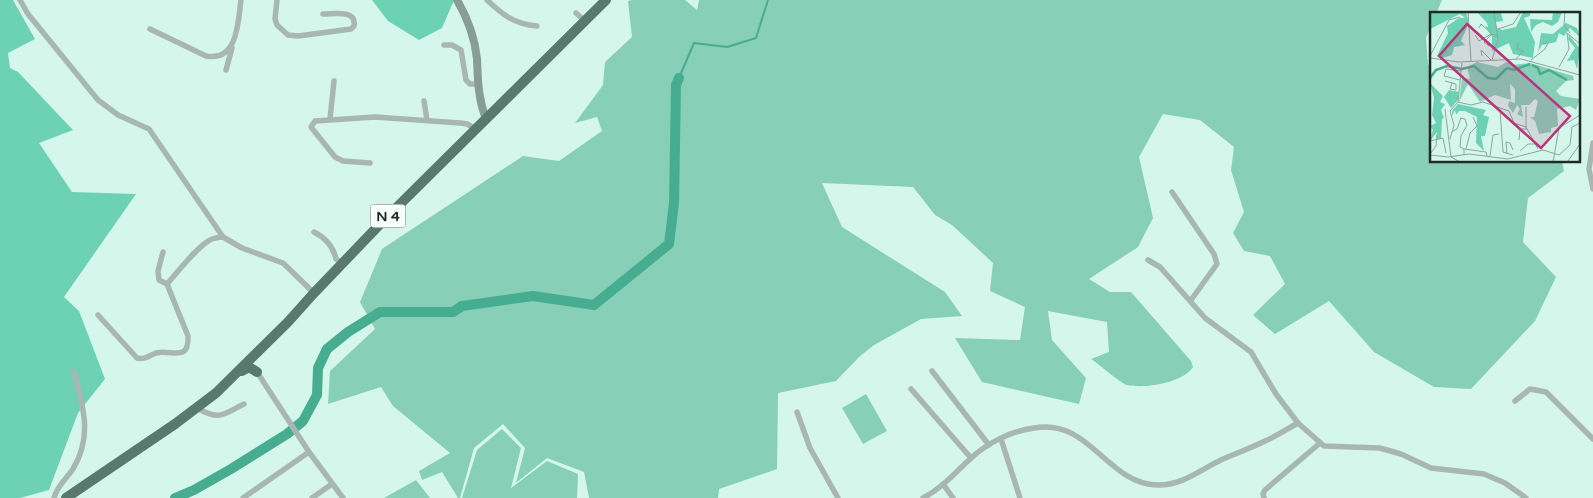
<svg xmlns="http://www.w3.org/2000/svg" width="1593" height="498" viewBox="0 0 1593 498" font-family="'Varela Round',sans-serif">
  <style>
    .green { fill: #88cfb8 }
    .forest { fill: #6dd2b4 }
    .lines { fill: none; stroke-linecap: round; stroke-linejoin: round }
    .stream { stroke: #47ad91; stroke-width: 2 }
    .river { stroke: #47ad91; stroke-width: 10 }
    .street { stroke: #a9b7b2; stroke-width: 5.5 }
    .secondary { stroke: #879d95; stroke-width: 8 }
    .highway { stroke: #59786e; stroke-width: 10 }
    .labels { text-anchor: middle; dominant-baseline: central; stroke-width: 4; stroke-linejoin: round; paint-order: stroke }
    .shield { fill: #f7fdfb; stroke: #5f6a67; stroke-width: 1 }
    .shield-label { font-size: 14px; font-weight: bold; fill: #1e2b27 }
    .inset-river { fill: none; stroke: #47ad91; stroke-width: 2.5 }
    .inset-road { fill: none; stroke: #8ca59d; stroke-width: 1 }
    .view { fill: #b8357b; fill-opacity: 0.15; stroke: #b8357b; stroke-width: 2.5 }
    .inset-edge { fill: none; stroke: #1e2b27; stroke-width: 2.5 }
  </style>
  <rect width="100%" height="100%" fill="#d5f7eb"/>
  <!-- green -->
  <g class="green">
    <path d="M632 0H685L697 10 699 0H1442L1436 14H1432V24L1426 38 1428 64 1432 69V161H1562L1564 171 1528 198 1523 242 1556 277 1535 321 1471 389 1434 387 1374 352 1329 301 1275 334 1253 315 1285 284 1270 256 1244 251 1233 233 1244 212 1231 170 1234 147 1200 120 1163 114 1139 157 1153 218 1138 247 1089 279 1110 292H1131L1191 361 1193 367C1183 383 1144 389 1127 385 1120 383 1099 364 1091 359L1109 352 1107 322 1048 311 1052 340 1086 378 1079 404 982 382 955 338 1020 340 1025 307 990 291 993 263 952 225 935 215 913 187 822 183 842 227 945 292 962 316 921 319 874 345 859 357 836 381 778 393 777 469 719 489 718 498H589L584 472 547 458 516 483 525 448 503 424 474 448 460 498H458L442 472 422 480 419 471 450 453 393 406 381 387 328 404 330 371 375 329 360 302 382 249 523 156 559 161 602 131 597 117 575 123 603 85 605 62 632 37 628 1Z"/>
    <path d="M866 394 887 431 863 444 842 408Z"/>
    <path d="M502 429 521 448 511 488 547 461 578 474 577 498H462L477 450Z"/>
    <path d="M416 480 430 498H384Z"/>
  </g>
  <!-- forest -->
  <g class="forest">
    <path d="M0 0H13L35 39 8 53 10 68 18 72 73 130 39 143 72 192 136 194 64 297 79 311 105 379 78 413 49 490 20 498H0Z"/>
    <path d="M372 0H454L442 28 419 40 388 21Z"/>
  </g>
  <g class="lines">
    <!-- stream -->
    <path class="stream" d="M679 78 694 43 727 47 756 38 768 0"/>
    <!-- river -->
    <path class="river" d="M175 498 194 490 231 469 287 434 303 421 317 395 318 368 327 349 348 332 380 312H453L462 306 533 296 594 305 669 244 674 203 676 85 679 78"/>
    <!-- street -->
    <g class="street">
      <path d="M20 0 28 14 98 100 118 115 149 129 223 237 242 248 283 263 314 293"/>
      <path d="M277 0 275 19 277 25 288 35 298 36 351 29 354 26C357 9 334 14 323 14"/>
      <path d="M487 0C503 15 514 24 537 26"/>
      <path d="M576 13 585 21"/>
      <path d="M150 29 206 56C238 62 238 22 241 0"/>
      <path d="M444 45H452L461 50 466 80 470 84H477"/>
      <path d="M226 70 232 48"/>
      <path d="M424 101 427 120"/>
      <path d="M330 119 334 81"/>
      <path d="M1593 143 1589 169 1593 189"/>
      <path d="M370 163 343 161 335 157 311 127 315 121 375 117 460 123 467 124 476 129"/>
      <path d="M1172 192 1214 254 1217 264 1191 300"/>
      <path d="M314 232C326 238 333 246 336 259L342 263"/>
      <path d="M163 252 158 271 159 280 167 284C177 273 199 244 212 239 215 238 220 237 223 237"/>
      <path d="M1148 260 1160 267 1205 318 1251 352 1276 394 1298 423 1324 446 1380 448 1401 454 1431 468 1484 474 1505 483 1526 498"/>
      <path d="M98 315 137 358C145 360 148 356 156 353 171 349 189 363 188 336L167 284"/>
      <path d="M932 371 989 445"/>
      <path d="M257 372 309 452 343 498"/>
      <path d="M911 389 971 458"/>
      <path d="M1515 401 1530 389 1546 392 1593 439"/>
      <path d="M197 408C220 421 222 415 244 404"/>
      <path d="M797 412 810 448 838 498"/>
      <path d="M1001 439 1020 498"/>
      <path d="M943 484 953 498"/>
      <path d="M54 498C56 487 67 478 73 469 93 436 83 406 74 372"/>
      <path d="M243 498 309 452"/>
      <path d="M312 498 332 484"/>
      <path d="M923 498C942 488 955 473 970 459 987 443 1011 431 1034 428 1090 418 1106 483 1157 485 1182 486 1201 469 1223 459 1237 453 1251 448 1265 441 1277 436 1287 429 1298 423"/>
      <path d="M1264 498 1263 494 1265 490 1320 443"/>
    </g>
    <!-- secondary -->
    <path class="secondary" d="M457 0C467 17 475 39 477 59 478 81 478 98 486 119"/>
    <!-- highway -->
    <g class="highway">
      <path d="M242 371 249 367 257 372"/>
      <path d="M66 498 175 424 216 393 288 322 314 293 383 221 606 0"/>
    </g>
  </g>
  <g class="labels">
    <!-- shield labels -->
    <rect class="shield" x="370.5" y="204.5" width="35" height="23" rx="4"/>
    <g class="shield-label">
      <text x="388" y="216">N 4</text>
    </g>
  </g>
  <!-- overview -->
  <g transform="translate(1430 12)">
    <rect width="150" height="150" fill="#d5f7eb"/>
    <path d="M78 49 82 53 100 51 143 64 144 68 136 69 126 79 131 84 150 87 146 98 140 94 127 97 128 114 121 116V120L109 122 105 109 100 105H104L108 89 105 87 99 93H91L93 105 87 102 90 97 87 93 83 101 78 94 79 89 85 91V77L80 72 81 88 65 83 50 90 38 72 29 90 32 66 40 67 37 55 47 50 68 55Z" fill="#88cfb8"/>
    <path d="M0 0H36L39 11 31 29 35 33 24 35 22 43 12 46 7 44 18 21 17 14 29 6H35L30 2 0 17ZM47 0 71 1 73 9 65 10 67 16 72 18 86 15 93 0H100V4L94 6 105 30 103 46 83 42 79 31 62 39V25L55 14 58 15 57 11ZM123 0H132L128 10 122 14 113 10 106 13 101 20 100 7 122 8ZM136 11 147 16 150 25 140 16 134 24 129 21 126 30 112 33 108 40 111 21 123 22ZM139 23 150 37 147 57 144 48 137 49 145 36 138 27ZM0 71 13 84 10 90 15 92 11 98 14 106 12 107 11 127H7V120L0 129 3 118 0 114 6 111 2 103 4 86ZM19 78 29 80 28 88 21 96 14 85ZM28 92 56 98 53 103 59 105 55 124H51L54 139 46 131 47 105 35 99H29L26 103 25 98 22 104V99Z" fill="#6dd2b4"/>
    <path class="inset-river" d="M102 53 108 56 110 62 119 58 137 68M77 56 84 58 100 52M0 66 6 58 17 54 32 57 44 54 58 66 66 67 77 56"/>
    <path class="inset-road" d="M38 0 41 49M135 0 134 13 140 21M49 16 51 12 61 21M68 17 83 12 91 0M45 23 49 29 61 22 68 24M57 32 59 34 54 30 61 23M0 44 19 8 30 5M52 44 51 38 61 48M0 46 29 50 91 47 150 63M86 47 93 39 87 37 88 31M62 48 68 27 64 0M101 48 115 37 118 31 113 32M129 55 139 37 137 21 150 32M30 68 14 64 16 57 31 59M15 69 26 72V78L20 77 22 71M28 90 41 93 53 90 79 99 84 111 96 115 108 137M96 95V115M15 97 21 145 30 150M70 98 73 140 83 143M30 106 35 107 37 113 31 124 30 135 34 137V143M23 119 27 117 31 106M20 127 24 113 20 99 28 90 32 51M89 128 90 117H97M0 129 13 126 16 141M34 137 56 140 57 144M36 137 40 121 47 114 43 105M90 139 98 132H107M0 142 6 134 7 122M77 142 76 130 80 131 83 138M0 143 18 145 39 142 78 147 113 138 129 143 140 133 142 115 150 111M60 144 63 123 69 122M138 149 150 132M47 150H67M123 150 129 116 150 103"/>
    <path class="view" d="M37 12 140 104 111 136 9 44Z"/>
    <rect width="150" height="150" class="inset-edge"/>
  </g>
</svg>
